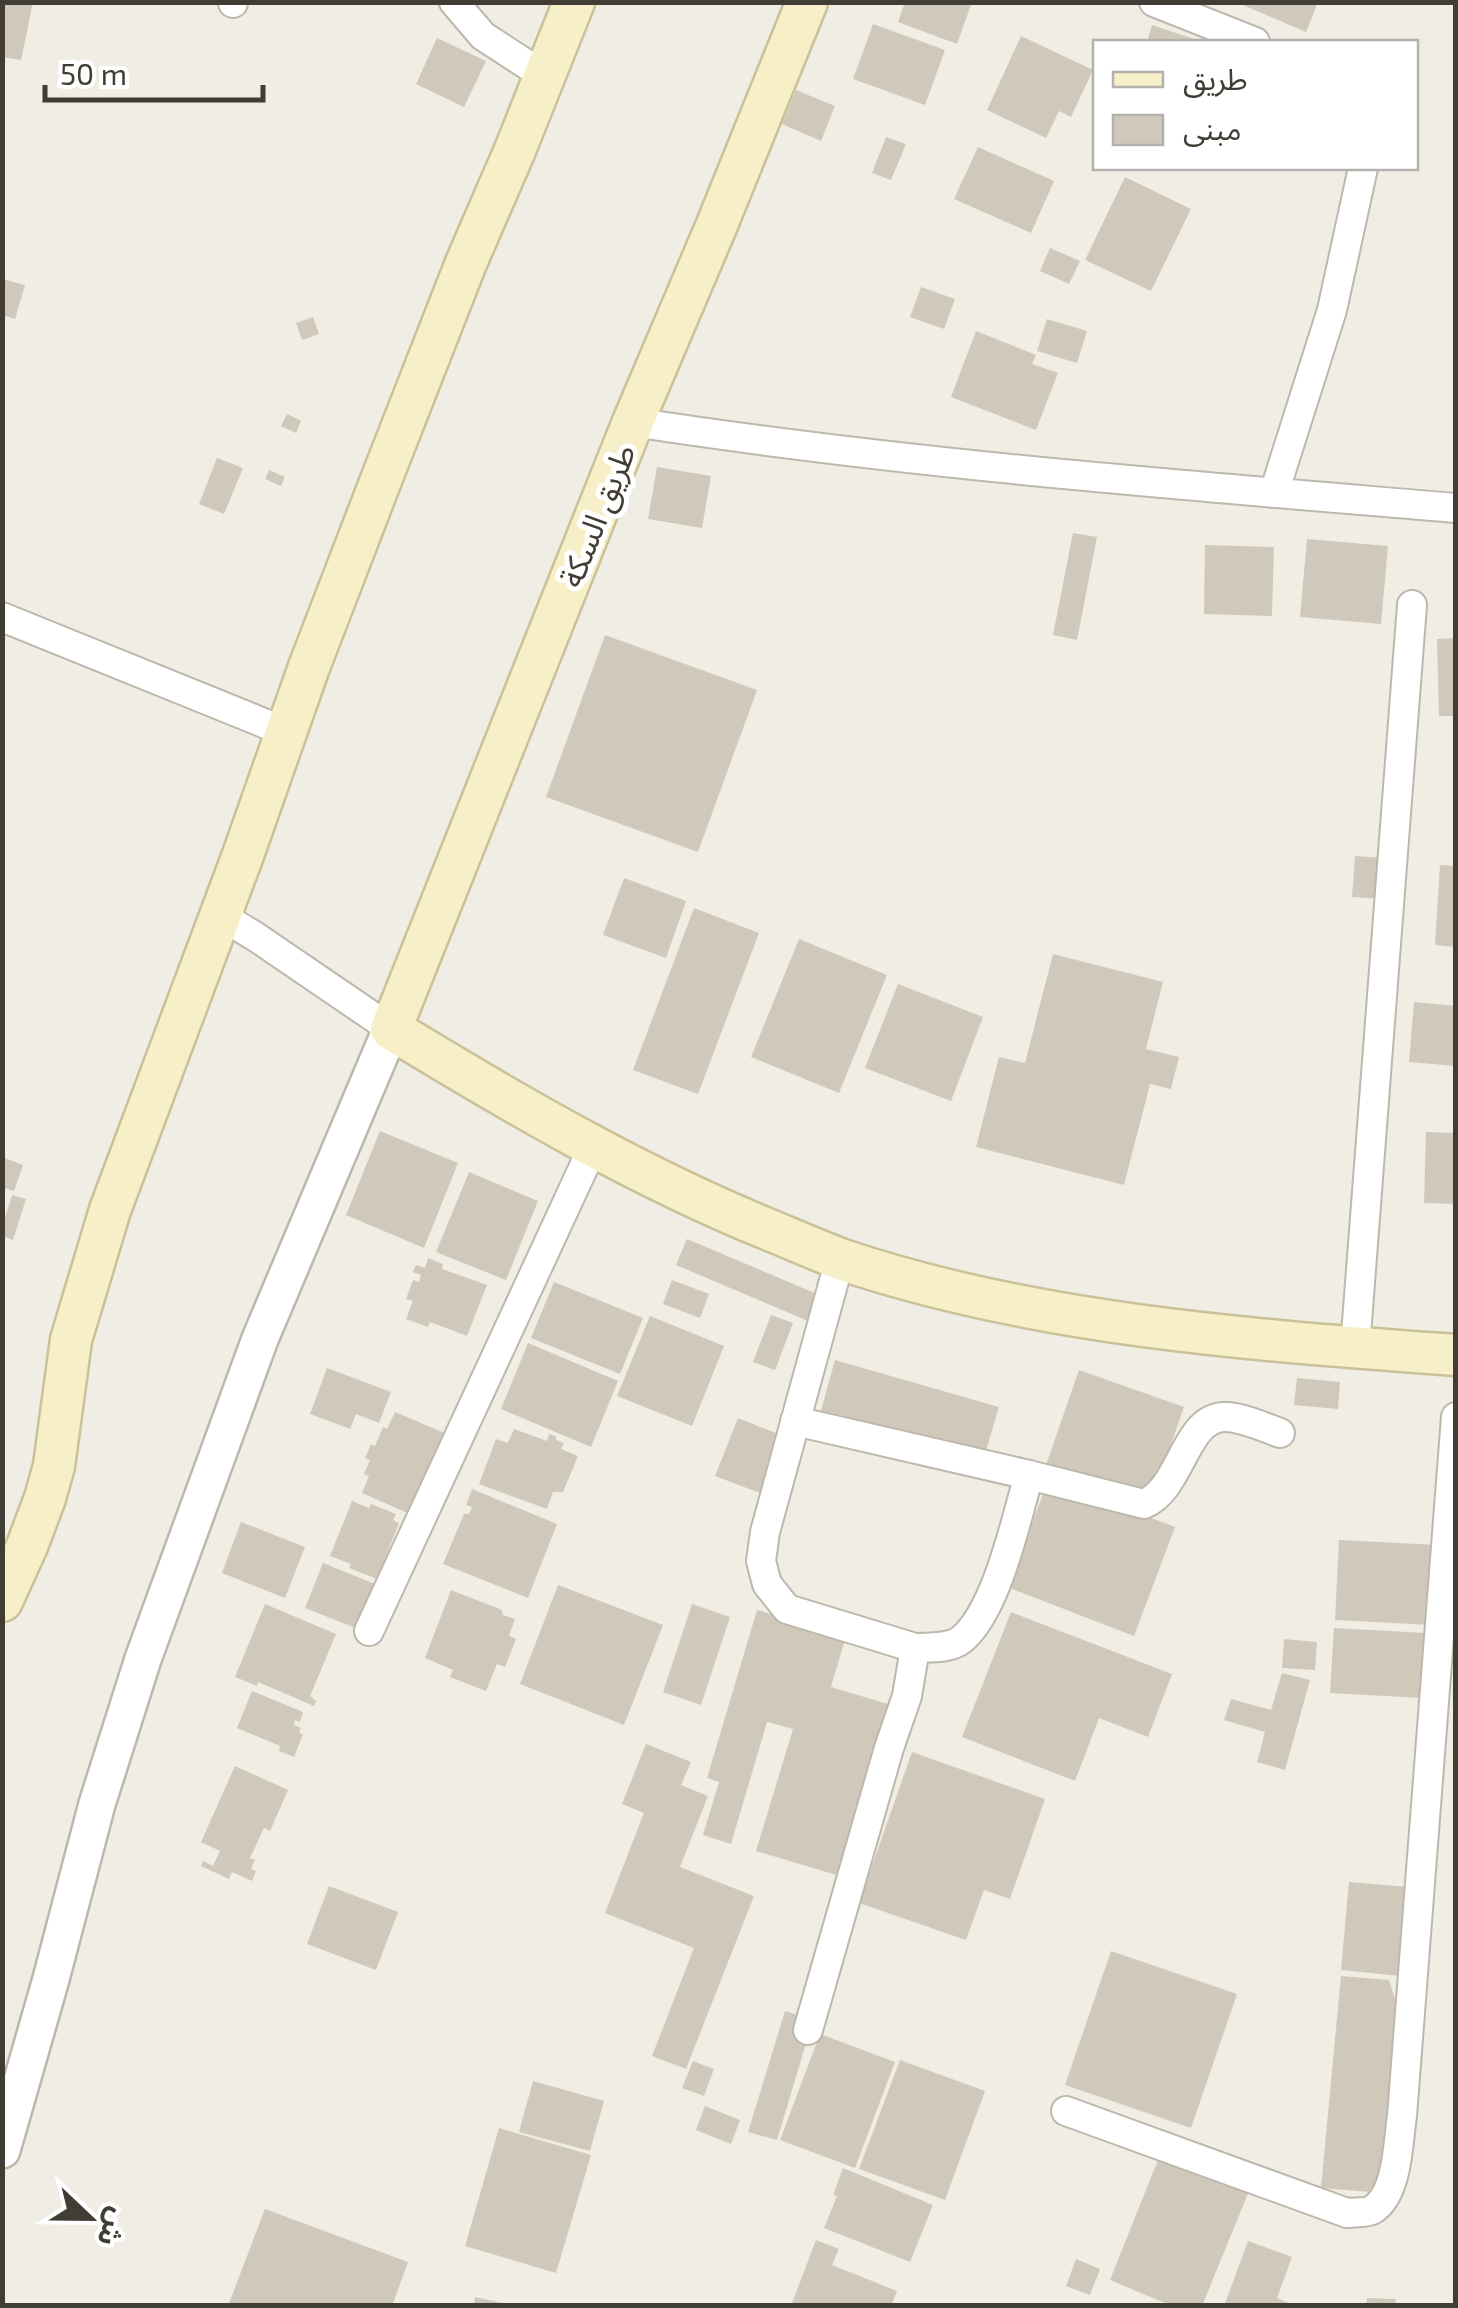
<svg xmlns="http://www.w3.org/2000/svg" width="1458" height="2308" viewBox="0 0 1458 2308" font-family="'Exo 2','Noto Sans Arabic',sans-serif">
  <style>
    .building { fill: #d0c9bb }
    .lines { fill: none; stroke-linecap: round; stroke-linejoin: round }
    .minor-casing { stroke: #bdb8ab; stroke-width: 32 }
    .tertiary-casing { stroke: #bdb8ab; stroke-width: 40 }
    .secondary-casing { stroke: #cac199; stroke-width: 45 }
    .minor { stroke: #fff; stroke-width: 28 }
    .tertiary { stroke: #fff; stroke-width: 35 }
    .secondary { stroke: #f7efc7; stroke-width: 40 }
    .labels { text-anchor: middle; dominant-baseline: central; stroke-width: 10; stroke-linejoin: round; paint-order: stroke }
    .street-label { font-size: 32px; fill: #413d35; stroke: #fff }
  </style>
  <rect width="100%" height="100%" fill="#f0ede4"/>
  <!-- building -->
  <g class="building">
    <path d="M2 2H33L21 60 2 57Z"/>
    <path d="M905 2H972L957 44 898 22Z"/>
    <path d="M1236 2H1318L1306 32Z"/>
    <path d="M873 24 945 50 925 105 853 79Z"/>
    <path d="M1152 25 1194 39 1193 42H1147Z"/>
    <path d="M1021 36 1093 70 1071 117 1059 111 1046 138 987 110Z"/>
    <path d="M437 38 486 61 464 107 416 84Z"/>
    <path d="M796 90 835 106 821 141 782 124Z"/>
    <path d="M886 137 906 144 891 180 872 173Z"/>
    <path d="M978 147 1054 181 1031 233 954 199Z"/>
    <path d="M1125 177 1191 209 1151 291 1085 260Z"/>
    <path d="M1050 248 1080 261 1069 284 1040 271Z"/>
    <path d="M2 279 25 285 15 319 2 315Z"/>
    <path d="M921 287 955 299 944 329 910 317Z"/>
    <path d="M313 317 319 334 302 340 296 323Z"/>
    <path d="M1047 319 1087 331 1077 363 1037 351Z"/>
    <path d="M976 331 1036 355 1032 364 1058 373 1036 430 951 397Z"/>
    <path d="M287 414 301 421 296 433 281 426Z"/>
    <path d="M217 458 243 468 224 514 199 504Z"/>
    <path d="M657 467 711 476 702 528 648 519Z"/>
    <path d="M269 470 285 477 281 486 265 479Z"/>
    <path d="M1073 533 1097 537 1077 640 1053 635Z"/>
    <path d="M1307 539 1388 546 1381 624 1300 617Z"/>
    <path d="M1205 545 1274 547 1272 616 1204 614Z"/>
    <path d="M605 635 757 690 698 852 546 797Z"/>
    <path d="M1456 638V716H1439L1437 639Z"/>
    <path d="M1355 856 1385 858 1382 899 1352 897Z"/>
    <path d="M1440 865 1456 866V947L1435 945Z"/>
    <path d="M624 878 686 901 666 958 603 935Z"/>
    <path d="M694 908 759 933 698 1094 633 1070Z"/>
    <path d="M799 939 887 975 839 1093 751 1057Z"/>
    <path d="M1053 954 1163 982 1146 1049 1179 1057 1171 1089 1150 1084 1124 1185 976 1147 999 1057 1025 1063Z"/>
    <path d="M898 984 983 1017 951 1101 865 1068Z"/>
    <path d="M1414 1002 1456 1006V1066L1409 1062Z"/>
    <path d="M380 1131 458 1163 424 1248 346 1215Z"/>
    <path d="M1426 1132 1456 1133V1204L1424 1203Z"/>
    <path d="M2 1157 23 1165 14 1191 2 1187Z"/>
    <path d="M469 1172 538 1201 506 1280 436 1252Z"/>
    <path d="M12 1195 26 1199 13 1240 2 1236V1217L5 1218Z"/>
    <path d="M687 1239 824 1297 813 1323 676 1265Z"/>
    <path d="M428 1258 443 1264 442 1269 487 1285 467 1336 430 1322 428 1327 406 1319 413 1301 406 1299 413 1280 419 1282 421 1275 413 1272 416 1265 425 1268Z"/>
    <path d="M672 1280 709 1294 700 1318 663 1304Z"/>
    <path d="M554 1282 643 1318 620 1374 531 1338Z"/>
    <path d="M771 1315 793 1323 775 1370 753 1362Z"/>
    <path d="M650 1316 724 1346 692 1426 617 1396Z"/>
    <path d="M528 1343 618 1381 591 1447 501 1409Z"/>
    <path d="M835 1360 999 1407 982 1464 819 1418Z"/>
    <path d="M327 1368 391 1392 379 1423 356 1414 350 1429 310 1414Z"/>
    <path d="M1079 1370 1184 1407 1150 1505 1045 1468Z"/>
    <path d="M1297 1378 1340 1382 1338 1409 1294 1405Z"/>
    <path d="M395 1412 447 1434 412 1515 362 1493 369 1476 364 1474 370 1460 365 1458 371 1444 375 1446 383 1427 387 1429Z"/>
    <path d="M738 1418 788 1438 765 1495 715 1476Z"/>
    <path d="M514 1429 547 1441 549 1434 556 1436V1440L564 1443 561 1449 578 1456 563 1492H553L547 1509 479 1484 496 1439 508 1443Z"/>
    <path d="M1049 1479 1175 1527 1134 1636 1007 1587Z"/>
    <path d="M472 1489 557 1524 528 1598 443 1564 464 1514H469L472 1507 466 1505Z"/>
    <path d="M352 1501 369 1508 371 1504 396 1514 393 1520 399 1523 377 1579 349 1568 351 1564 330 1556Z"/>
    <path d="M241 1522 305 1547 285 1598 222 1573Z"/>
    <path d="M1339 1540 1437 1545 1433 1625 1335 1620Z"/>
    <path d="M323 1563 375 1584 358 1629 305 1608Z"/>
    <path d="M558 1585 663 1625 624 1725 520 1684Z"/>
    <path d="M451 1590 502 1610 503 1615 515 1619 509 1636 516 1639 505 1667 497 1664 486 1691 450 1677 453 1670 425 1658Z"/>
    <path d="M265 1604 336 1634 310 1696 316 1701 314 1706 258 1682 257 1686 235 1677Z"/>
    <path d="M692 1604 730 1617 701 1705 663 1692Z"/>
    <path d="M757 1610 846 1636 831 1687 911 1711 860 1882 756 1851 793 1729 767 1722 731 1844 703 1835 719 1782 707 1778Z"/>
    <path d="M1011 1612 1172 1674 1148 1737 1099 1718 1075 1781 962 1737Z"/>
    <path d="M1334 1628 1426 1633 1422 1698 1330 1693Z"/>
    <path d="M1284 1639 1317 1642 1315 1670 1282 1668Z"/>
    <path d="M1282 1673 1310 1680 1285 1770 1257 1762 1265 1732 1224 1720 1231 1699 1271 1710Z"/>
    <path d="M252 1691 303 1712 300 1722 295 1720 294 1725 301 1728 299 1733 303 1734 294 1757 279 1751 280 1746 237 1728Z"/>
    <path d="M646 1744 691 1762 681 1785 708 1796 680 1867 754 1896 686 2069 652 2056 694 1948 605 1913 644 1813 622 1804Z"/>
    <path d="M912 1752 1045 1799 1010 1899 984 1890 966 1940 859 1903Z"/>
    <path d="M235 1766 288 1790 270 1831 264 1828 250 1858 255 1860 251 1869 256 1871 252 1881 232 1872 229 1879 201 1866 203 1861 213 1866 220 1851 201 1842Z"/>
    <path d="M1349 1882 1409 1887 1400 1976 1341 1970Z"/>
    <path d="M329 1886 398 1912 376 1970 307 1944Z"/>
    <path d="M1111 1951 1237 1994 1191 2128 1065 2085Z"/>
    <path d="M1341 1976 1389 1980 1400 2016 1383 2193 1321 2188Z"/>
    <path d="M785 2011 813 2020 777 2140 748 2132Z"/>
    <path d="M820 2034 895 2062 855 2168 780 2140Z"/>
    <path d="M900 2060 985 2091 945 2200 859 2169Z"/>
    <path d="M693 2061 714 2069 704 2096 682 2088Z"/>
    <path d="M533 2081 604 2101 590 2151 519 2132Z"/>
    <path d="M705 2106 740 2120 731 2144 696 2130Z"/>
    <path d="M499 2128 591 2155 556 2273 465 2246Z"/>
    <path d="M1160 2155 1249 2191 1202 2306H1172L1110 2280Z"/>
    <path d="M843 2168 933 2205 910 2262 824 2228 837 2196 833 2195Z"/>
    <path d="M265 2209 408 2262 392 2306H228Z"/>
    <path d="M816 2240 839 2249 832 2265 897 2291 891 2306H791Z"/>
    <path d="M1248 2241 1292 2257 1277 2298 1295 2306H1224Z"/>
    <path d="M1076 2259 1100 2269 1090 2295 1066 2286Z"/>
    <path d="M475 2297 507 2304V2306H474Z"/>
    <path d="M1367 2298 1396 2299 1395 2306H1366Z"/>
  </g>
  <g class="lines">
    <defs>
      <g id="minor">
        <path d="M454 2 483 36 543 75"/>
        <path d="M1154 2 1255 42"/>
        <path d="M233 3V2"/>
        <path d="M633 422C906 464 1181 485 1456 508"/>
        <path d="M1274 493 1332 310 1363 168"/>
        <path d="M2 617 286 732"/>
        <path d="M220 915 256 937 391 1029"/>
        <path d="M1355 1348 1412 605"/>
        <path d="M795 1421 1029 1475 1144 1504C1182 1489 1185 1414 1227 1417 1244 1418 1264 1427 1280 1433"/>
        <path d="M369 1631 593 1147"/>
        <path d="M915 1648C929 1647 949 1649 961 1640 997 1611 1016 1519 1029 1475"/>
        <path d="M808 2030 889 1748 907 1696 915 1648 787 1609 767 1584 761 1561 765 1532 840 1259"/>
        <path d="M1066 2111 1347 2213C1355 2212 1366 2213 1372 2210 1398 2195 1398 2141 1402 2116L1456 1417"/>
      </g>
      <path id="tertiary" d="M2 2150 51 1979 97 1804 143 1659 260 1339 391 1029"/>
      <g id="secondary">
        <path d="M807 2 716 227 633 422 391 1029C514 1104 639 1177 772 1231 796 1241 819 1251 843 1260 1037 1325 1252 1340 1456 1355"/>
        <path d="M2 1601 27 1546 45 1498 54 1466 71 1340 110 1210 243 855 309 667 381 480 466 263 515 150 574 2"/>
      </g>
    </defs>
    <!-- minor casing -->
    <use href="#minor" class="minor-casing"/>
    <!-- tertiary casing -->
    <use href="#tertiary" class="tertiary-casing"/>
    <!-- secondary casing -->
    <use href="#secondary" class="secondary-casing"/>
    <!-- minor -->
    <use href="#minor" class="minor"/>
    <!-- tertiary -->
    <use href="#tertiary" class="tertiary"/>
    <!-- secondary -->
    <use href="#secondary" class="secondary"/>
  </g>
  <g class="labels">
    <!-- street labels -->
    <g class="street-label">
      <text transform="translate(596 515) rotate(-68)">طريق السكة</text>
    </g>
  </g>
  <!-- border -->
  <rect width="1458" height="2308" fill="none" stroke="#413d35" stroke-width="10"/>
  <!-- legend -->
  <rect x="1093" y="40" width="325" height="130" fill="#ffffff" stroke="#b3b1ae" stroke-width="2.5"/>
  <rect x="1113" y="72" width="50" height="15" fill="#f7efc7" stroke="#b3b1ae" stroke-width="2.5"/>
  <text x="1183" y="90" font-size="30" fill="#413d35">طريق</text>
  <rect x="1113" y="115" width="50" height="30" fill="#d0c9bb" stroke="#b3b1ae" stroke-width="2.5"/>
  <text x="1183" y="140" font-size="30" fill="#413d35">مبنى</text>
  <!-- north arrow -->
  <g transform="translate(90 2218) rotate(112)" stroke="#ffffff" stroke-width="8" paint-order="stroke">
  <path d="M0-8L18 38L0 25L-18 38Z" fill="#413d35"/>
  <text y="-15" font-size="28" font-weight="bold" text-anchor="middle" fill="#413d35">ش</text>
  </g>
  <!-- scale -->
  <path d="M45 85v15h218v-15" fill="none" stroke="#413d35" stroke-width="5"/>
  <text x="60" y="85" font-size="30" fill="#413d35" stroke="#ffffff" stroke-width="8" paint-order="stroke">50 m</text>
</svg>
